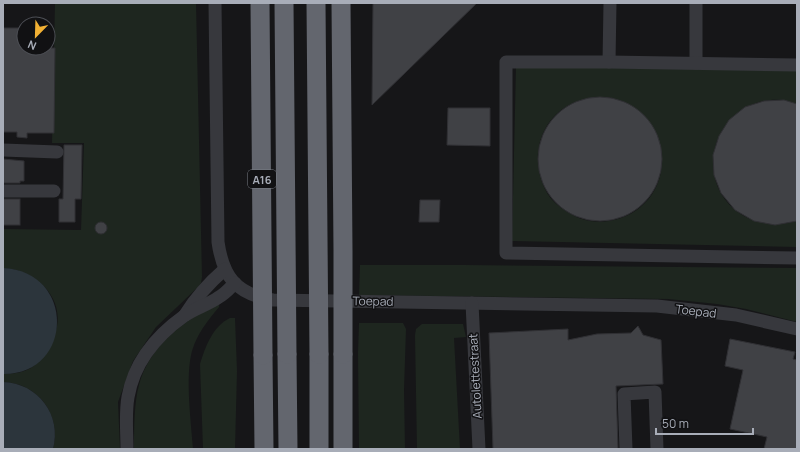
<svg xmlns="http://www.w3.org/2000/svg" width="800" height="452" viewBox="0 0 800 452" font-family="Manrope,sans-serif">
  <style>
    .green { fill: #1e261f; fill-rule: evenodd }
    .water { fill: #2c353c }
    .building { fill: #404145; stroke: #303034 }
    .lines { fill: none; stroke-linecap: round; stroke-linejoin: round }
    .minor { stroke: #37383d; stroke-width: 13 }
    .highway { stroke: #63666e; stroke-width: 19 }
    .highway-bridge { stroke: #63666e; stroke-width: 19 }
    .labels { text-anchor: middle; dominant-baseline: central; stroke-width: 3; stroke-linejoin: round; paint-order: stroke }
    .shield { fill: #111113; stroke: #7b7e86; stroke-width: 1 }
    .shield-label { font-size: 11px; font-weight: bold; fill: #a8adb8 }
    .street-label { font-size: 12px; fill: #a8adb8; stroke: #111113 }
  </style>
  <rect width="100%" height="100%" fill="#161618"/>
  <!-- green -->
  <g class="green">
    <path d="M55 3H196L202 277 201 283 198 287 156 327 133 361 118 402 120 449H53C62 415 38 383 3 382V374C14 374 29 372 37 363 42 359 45 350 48 345 51 339 56 332 57 326 63 294 32 269 3 268V229L81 230 84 143H52Z"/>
    <path d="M516 66 797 70V104C792 103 787 100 782 100 716 95 686 181 744 216 761 225 779 226 797 221V247L512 241ZM608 97C614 99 622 100 628 104 681 134 670 211 609 221 596 223 582 221 571 214 560 208 550 200 545 189 530 159 539 121 569 105 581 98 594 98 608 97Z"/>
    <path d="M360 265H463L797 268V322L746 309 717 304 668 299 359 295Z"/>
    <path d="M219 302V307C208 320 197 334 192 351 185 377 191 421 193 449H134C134 431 134 402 139 385 149 346 185 320 219 302Z"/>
    <path d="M230 318H235L237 371 235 449H203L200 364C205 347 213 326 230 318Z"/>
    <path d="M359 323H403L406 329 404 390 405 449H359L358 353Z"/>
    <path d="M422 324H463L466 337 454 338 460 449H417L415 335 416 329Z"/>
  </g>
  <!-- water -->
  <g class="water">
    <path d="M3 268C76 271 74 375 3 374Z"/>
    <path d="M3 382C38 383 62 415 53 449H3Z"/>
  </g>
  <!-- building -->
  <g class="building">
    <path d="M373 3H477L372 105Z"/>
    <path d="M3 28H24V48H55L54 133H27V138L17 137V132H3Z"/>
    <circle cx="600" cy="159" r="62"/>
    <path d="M784 100 797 104V221L775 225 754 221 735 210 721 193 714 175 713 155 719 136 729 120 745 107 764 101Z"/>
    <path d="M448 108H490V146L447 145Z"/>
    <path d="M64 145H82L81 199H75V222H59V199H63Z"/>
    <path d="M3 159 24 161V181H20V183H3Z"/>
    <rect x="3" y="199" width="17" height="26"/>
    <path d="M420 200H440L439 222H419Z"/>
    <circle cx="101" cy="228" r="6"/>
    <path d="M638 326 643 335 661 340 663 384 616 386 618 449H493L489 333 568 329V340L597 334 631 333Z"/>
    <path d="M730 339 795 352 793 359 797 360V449H764L767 437 730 429 743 370 725 366Z"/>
  </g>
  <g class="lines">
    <!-- minor -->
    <g class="minor">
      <path d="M215 3 218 242C223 277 236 294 273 300L657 306 736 315 797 329"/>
      <path d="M696 3V63"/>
      <path d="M609 62 610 3"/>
      <path d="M797 65 609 62H506V253L797 258"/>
      <path d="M3 150 57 152"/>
      <path d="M3 191H54"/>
      <path d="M472 303 479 449"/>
      <path d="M185 315C196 297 209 283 225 269"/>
      <path d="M127 449C127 432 125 414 128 397 134 363 156 336 184 316 195 308 208 305 219 297 225 294 230 288 235 283"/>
      <path d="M626 449 624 394 655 392 657 449"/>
    </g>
    <!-- highway -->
    <g class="highway">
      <path d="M287 354 288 449"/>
      <path d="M319 354V449"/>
      <path d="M343 354V449"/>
      <path d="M263 355 264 449"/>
    </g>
    <!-- highway-bridge -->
    <g class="highway-bridge">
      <path d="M260 3 263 355"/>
      <path d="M284 3 287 354"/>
      <path d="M316 3 319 354"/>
      <path d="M341 3 343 251V354"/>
    </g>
  </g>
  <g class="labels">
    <!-- shield labels -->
    <rect class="shield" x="248" y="170" width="28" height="18" rx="3"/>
    <g class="shield-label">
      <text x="262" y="179">A16</text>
    </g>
    <!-- street labels -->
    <g class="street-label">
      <text transform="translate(373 301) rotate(1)">Toepad</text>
      <text transform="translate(696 311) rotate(7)">Toepad</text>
      <text transform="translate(475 376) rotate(-93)">Autolettestraat</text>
    </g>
  </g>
  <!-- border -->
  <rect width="800" height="452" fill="none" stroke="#a8adb8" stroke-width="8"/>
  <!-- north arrow -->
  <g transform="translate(36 36) rotate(203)"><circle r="19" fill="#111113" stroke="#4d4f55"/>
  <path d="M0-3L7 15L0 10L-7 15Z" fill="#f2b134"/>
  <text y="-6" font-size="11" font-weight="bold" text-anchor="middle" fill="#a8adb8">N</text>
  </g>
  <!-- scale -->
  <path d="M656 428v6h97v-6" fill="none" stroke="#a8adb8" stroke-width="2"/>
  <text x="662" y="428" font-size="12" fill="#a8adb8" stroke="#111113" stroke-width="3" paint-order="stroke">50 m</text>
</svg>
